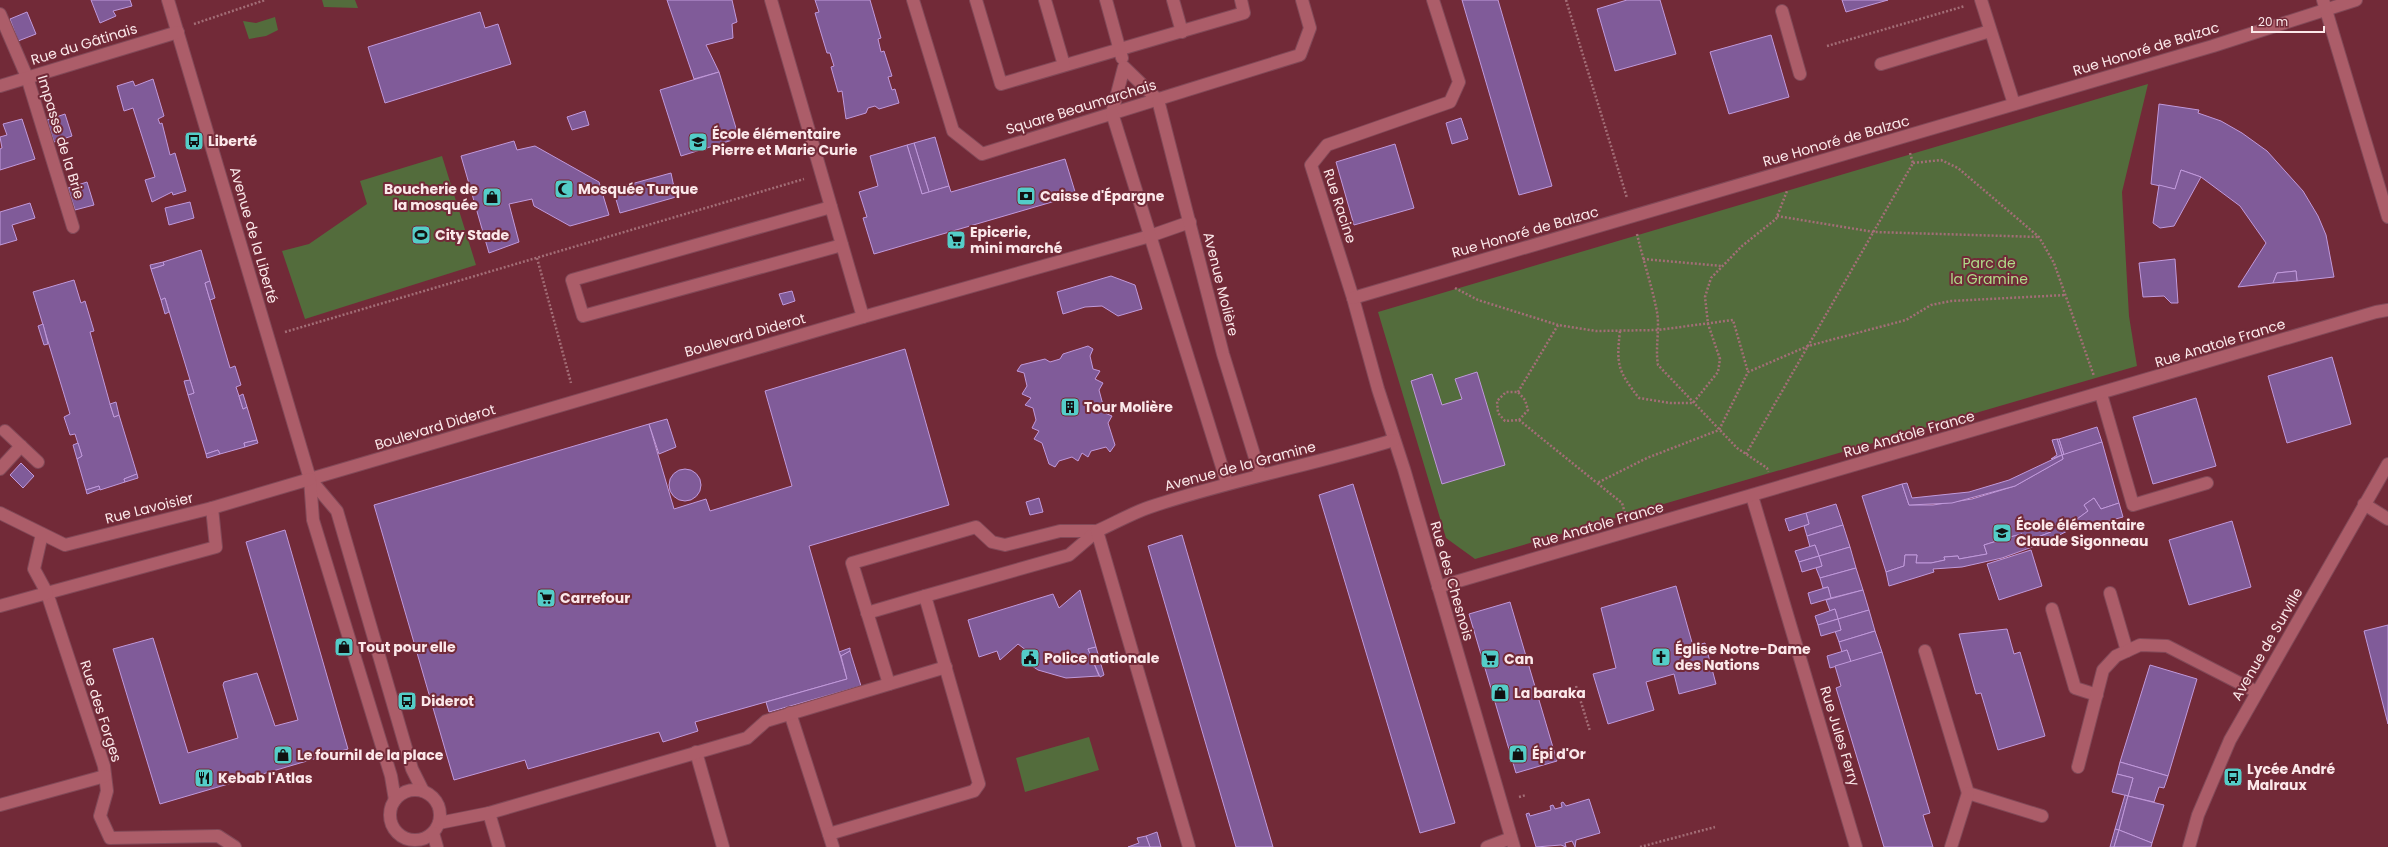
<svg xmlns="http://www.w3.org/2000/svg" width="2388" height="847" viewBox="0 0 2388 847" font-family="Poppins,sans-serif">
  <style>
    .green { fill: #536c3c }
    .building { fill: #805b99; stroke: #c099db }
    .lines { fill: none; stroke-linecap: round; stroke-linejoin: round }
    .lane-casing { stroke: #824958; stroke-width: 14 }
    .street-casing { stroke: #824958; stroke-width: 14 }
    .secondary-casing { stroke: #824958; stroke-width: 14 }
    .path { stroke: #a36e77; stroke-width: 2.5; stroke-dasharray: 2 2; stroke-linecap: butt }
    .lane { stroke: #ac5d69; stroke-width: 12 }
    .street { stroke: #ac5d69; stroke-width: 12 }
    .secondary { stroke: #ac5d69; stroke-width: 12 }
    .labels { text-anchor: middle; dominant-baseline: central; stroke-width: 4; stroke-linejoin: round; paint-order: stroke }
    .street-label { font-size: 14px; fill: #fbe8ea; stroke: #722a38 }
    .poi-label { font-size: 14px; font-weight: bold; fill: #fbe8ea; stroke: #722a38; text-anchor: start }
    .park-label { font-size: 14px; fill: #b0dc89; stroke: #722a38 }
  </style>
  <rect width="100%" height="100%" fill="#722a38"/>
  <!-- green -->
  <g class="green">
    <path d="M322 0H355L358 8 324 7Z"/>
    <path d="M275 17 278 30 266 36 249 39 243 21 256 23Z"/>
    <path d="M2148 84 2122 192 2129 316 2137 366 1475 559 1446 538 1378 312Z"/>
    <path d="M442 156 476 265 305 319 282 251 309 244 367 204 360 181Z"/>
    <path d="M1089 737 1099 770 1025 792 1016 758Z"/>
  </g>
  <!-- building -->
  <g class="building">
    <path d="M91 0H130L132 6 113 11 116 16 100 23Z"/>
    <path d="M667 0H732L737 22 732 24 733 38 706 45 719 72 694 79Z"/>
    <path d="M815 0H870L881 38 878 39 881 52 884 51 892 76 888 77 892 90 895 89 899 103 879 109 875 106 868 108 866 113 846 119 842 91 838 92 831 67 834 66 830 53H827L815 13 819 12Z"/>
    <path d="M1462 0H1498L1552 186 1519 195Z"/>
    <path d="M1627 0H1660L1676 54 1615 71 1597 9Z"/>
    <path d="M1842 0H1888L1846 12Z"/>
    <path d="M27 12 36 34 18 41 10 19Z"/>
    <path d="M480 12 485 28 498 24 511 64 385 103 368 47Z"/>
    <path d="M1771 35 1789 97 1729 114 1710 52Z"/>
    <path d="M719 72 739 138 681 156 660 90Z"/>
    <path d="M153 79 164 116 158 119 160 124 162 123 170 155 175 153 186 191 173 195 172 192 152 202 145 180 155 177 133 108 124 111 117 86 133 81 135 86Z"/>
    <path d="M2159 104 2199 110 2198 113 2221 121 2242 133 2267 151 2303 191 2318 216 2326 235 2334 277 2297 281 2296 271 2277 273 2273 283 2238 287 2266 243 2240 206 2201 177 2181 170 2175 189 2151 184Z"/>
    <path d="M585 111 589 125 572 130 567 117Z"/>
    <path d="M65 114 72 136 54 142 47 120Z"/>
    <path d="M1461 118 1468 139 1452 144 1446 123Z"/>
    <path d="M22 119 35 159 0 170V149L2 148 0 137 7 135 3 124Z"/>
    <path d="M935 137 949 186 929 192 914 143Z"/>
    <path d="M514 141 517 150 535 146 599 182 609 215 570 226 534 206 532 199 509 204 519 242 489 253 461 156Z"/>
    <path d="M914 143 929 192 922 194 907 145Z"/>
    <path d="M1395 144 1414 208 1354 225 1336 162Z"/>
    <path d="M907 145 922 194 949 186 951 192 1065 159 1076 195 874 254 863 218 867 217 859 192 878 186 870 156Z"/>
    <path d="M2181 170 2201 177 2174 226 2160 228 2153 223 2159 185 2175 189Z"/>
    <path d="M671 173 676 197 620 213 613 189Z"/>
    <path d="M87 182 94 205 75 210 68 188Z"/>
    <path d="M673 184H674L678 196 676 197Z"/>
    <path d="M190 202 194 218 169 225 165 208Z"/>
    <path d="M30 203 35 218 12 225 17 240 0 245V212Z"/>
    <path d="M201 250 210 281 205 283 230 368 235 366 241 385 236 387 239 396 243 409 247 407 257 440 244 443 245 447 220 454 218 450 206 454 188 395 194 393 165 298 161 300 151 269 164 265 163 262Z"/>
    <path d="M2175 259 2178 303H2171L2164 296 2143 297 2139 263Z"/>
    <path d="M163 262 164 265 151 269 150 265Z"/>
    <path d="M2296 271 2297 281 2273 283 2277 273Z"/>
    <path d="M1111 276 1135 285 1142 309 1118 316 1102 306 1085 307 1063 314 1057 292Z"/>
    <path d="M74 280 81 303 85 301 94 331 90 332 110 404 114 417 119 415 137 474 124 479 125 482 100 490 99 486 86 490 77 459 82 456 75 434 70 435 64 417 70 414 33 292Z"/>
    <path d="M210 281 215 298 210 300 205 283Z"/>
    <path d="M792 291 795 301 783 305 779 294Z"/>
    <path d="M165 298 169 312 165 314 161 300Z"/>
    <path d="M43 324 48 344 44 345 38 326Z"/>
    <path d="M1088 346 1093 349 1090 356 1093 369 1100 371 1095 379 1103 383 1099 390 1103 405 1110 406 1105 413 1112 416 1108 423 1115 445 1110 452 1106 447 1091 451 1088 457 1082 453 1078 461 1072 457 1059 461 1055 467 1049 464 1042 443 1034 439 1039 431 1032 428 1036 420 1033 408 1025 405 1031 398 1022 394 1027 386 1024 373 1017 371 1021 365 1045 359 1050 362 1060 359 1063 354Z"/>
    <path d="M905 349 949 505 809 546 847 679 695 722 698 731 663 742 659 732 528 769 525 760 454 780 374 505 649 424 674 509 706 499 710 511 792 486 765 391Z"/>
    <path d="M2332 357 2351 424 2287 443 2268 376Z"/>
    <path d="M1477 372 1505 465 1442 484 1411 381 1432 374 1442 405 1462 399 1455 379Z"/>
    <path d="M190 380 194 393 188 395 184 381Z"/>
    <path d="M243 394 247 407 243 409 239 396Z"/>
    <path d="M2196 398 2216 466 2153 484 2133 417Z"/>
    <path d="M116 402 119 415 114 417 110 404Z"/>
    <path d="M667 419 676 447 659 454 649 424Z"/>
    <path d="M2097 427 2102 442 2064 455 2059 439Z"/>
    <path d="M2057 439H2059L2064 455H2062Z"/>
    <path d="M2057 439 2062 455 2051 459 2057 455 2052 440Z"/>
    <path d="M257 440 258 443 245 447 244 443Z"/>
    <path d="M2102 442 2119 503 2101 509 2094 498 2084 505 2088 511 2077 519 2063 526 2061 522 2049 528 2051 532 2025 542 2022 534 2010 537 2008 532 1995 536 1997 541 1984 545 1987 554 1959 559 1958 556 1944 557 1945 560 1931 563H1916L1917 555H1905L1904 566 1886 572 1862 496 1902 484 1909 505H1933L1972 499 2015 486 2063 459 2062 455Z"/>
    <path d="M78 443 82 456 77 459 73 445Z"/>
    <path d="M218 450 220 454 207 458 206 454Z"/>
    <path d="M2062 455 2063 459 2015 486 1952 503 1909 505 1902 484 1907 483 1912 498 1969 492 2009 480Z"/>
    <path d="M21 463 34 476 23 488 10 475Z"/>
    <circle cx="685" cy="485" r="16"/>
    <path d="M137 474 138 478 125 482 124 479Z"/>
    <path d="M1353 484 1455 823 1420 833 1319 495Z"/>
    <path d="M99 486 100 489 87 494 86 490Z"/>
    <path d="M1039 498 1043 512 1030 515 1026 502Z"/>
    <path d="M2094 498 2101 509 2119 503 2123 517 2078 529 2077 526 2046 542 2002 558 1962 567 1933 569 1934 572 1889 586 1886 572 1904 566 1905 555H1917L1916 563H1931L1945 560 1944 557 1958 556 1959 559 1987 554 1984 545 1997 541 1995 536 2008 532 2010 537 2022 534 2025 542 2051 532 2049 528 2061 522 2063 526 2077 519 2088 511 2084 505Z"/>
    <path d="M1836 504 1843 525 1807 536 1804 526 1809 524 1806 513Z"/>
    <path d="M1806 513 1809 524 1789 531 1785 519Z"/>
    <path d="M2232 521 2251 587 2189 605 2169 540Z"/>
    <path d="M1843 525 1850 547 1819 556 1815 545 1810 547 1807 536Z"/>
    <path d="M285 530 348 749 160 804 113 649 153 638 188 753 238 738 223 685 224 682 257 673 275 726 298 720 246 542Z"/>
    <path d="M1182 535 1273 847H1236L1148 546Z"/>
    <path d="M1815 545 1819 556 1799 562 1795 551Z"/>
    <path d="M1850 547 1856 568 1820 578 1816 568 1822 566 1819 556Z"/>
    <path d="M2031 550 2042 586 1999 600 1987 564Z"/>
    <path d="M1819 556 1822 566 1802 572 1799 562Z"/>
    <path d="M1856 568 1863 590 1831 598 1828 587 1823 588 1820 578Z"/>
    <path d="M1676 586 1693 646 1705 643 1716 684 1679 694 1674 674 1646 682 1654 710 1608 724 1593 674 1616 668 1601 608Z"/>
    <path d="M1828 587 1831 598 1811 604 1808 593Z"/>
    <path d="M1080 590 1096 647 1088 649 1099 676 1066 678 1038 670 1026 662 1031 654 1018 644 1000 660 997 651 979 657 968 620 1053 594 1059 608Z"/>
    <path d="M1863 590 1869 610 1838 619 1835 609 1830 611 1826 600Z"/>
    <path d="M1510 602 1557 761 1516 773 1469 614Z"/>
    <path d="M1835 609 1838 619 1818 625 1815 616Z"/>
    <path d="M1869 610 1875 631 1839 642 1835 631 1841 630 1838 619Z"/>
    <path d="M1838 619 1841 630 1821 636 1818 625Z"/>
    <path d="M2388 625V724L2364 631Z"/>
    <path d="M2007 629 2014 654 2020 652 2045 736 1998 750 1981 693 1976 694 1959 634Z"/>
    <path d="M1875 631 1882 652 1851 662 1847 650 1842 652 1839 642Z"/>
    <path d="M1096 647 1104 675 1100 677 1088 649Z"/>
    <path d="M850 648V651L841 656 839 652Z"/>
    <path d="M1847 650 1851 662 1830 668 1827 656Z"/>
    <path d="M850 651 861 686 769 712 766 702 847 679 841 656Z"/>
    <path d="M1882 652 1930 813 1923 815 1933 847H1884L1836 688 1841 686 1835 666Z"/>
    <path d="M2150 665 2197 679 2168 776 2120 762Z"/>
    <path d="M2120 762 2168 776 2164 788 2159 787 2154 802 2128 796 2133 778 2117 774Z"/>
    <path d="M2117 774 2133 778 2128 796 2112 792Z"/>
    <path d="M2125 795 2128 796 2119 830 2115 829Z"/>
    <path d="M2128 796 2164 805 2152 843 2119 830Z"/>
    <path d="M1589 799 1600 833 1576 840 1575 847 1572 841 1565 843 1566 847 1561 845 1536 847 1526 814 1529 813 1530 816 1551 810 1550 806 1553 805 1555 809 1562 807 1561 803 1563 802 1566 806Z"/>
    <path d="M2115 829 2119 830 2114 847H2110Z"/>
    <path d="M2119 830 2152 843 2151 847H2114Z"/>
    <path d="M1157 832 1161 847H1150L1146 836Z"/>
    <path d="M1146 836 1150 847H1128L1139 843 1137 838Z"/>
  </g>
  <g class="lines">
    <defs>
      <g id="lane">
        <path d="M976 0 1001 84 1244 13 1241 0"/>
        <path d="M1045 0 1064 65"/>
        <path d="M1106 0 1122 58"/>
        <path d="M1173 0 1182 32"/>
        <path d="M1981 0 2014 104"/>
        <path d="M1782 11 1800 74"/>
        <path d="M0 14 27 77 73 227"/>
        <path d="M1881 64 1990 31"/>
        <path d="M1112 113 1124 67 1158 100"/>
        <path d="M831 207 572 280 583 316 842 245"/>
        <path d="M2101 394 2133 505 2207 483"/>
        <path d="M5 431 38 462"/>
        <path d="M0 469 21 446"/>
        <path d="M2364 504 2388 519"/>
        <path d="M2110 593 2127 651"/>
        <path d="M2052 609 2075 688 2097 695"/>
        <path d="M867 613 925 596"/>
        <path d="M1925 651 1968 793 2042 816"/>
        <path d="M889 684 852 563 976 527 992 542 1005 545 1060 531H1097"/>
        <path d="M790 713 833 847"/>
        <path d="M696 752 723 847"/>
        <path d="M2078 767 2103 670 2116 656 2140 645 2167 646 2257 692"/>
        <path d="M489 813 499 847"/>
        <path d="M439 823 489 813 747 738 766 721 946 667"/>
        <path d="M829 834 974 791 979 784 925 596 1069 555 1097 531"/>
        <path d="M1951 847 1968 793"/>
      </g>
      <g id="street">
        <path d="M168 0 310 479 863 317 1150 236 1190 222"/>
        <path d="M771 0 863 317"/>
        <path d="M913 0 953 131 982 154 1300 55 1310 28 1302 0"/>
        <path d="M1433 0 1459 82 1450 102 1327 145 1311 165 1353 298 1378 389 1404 469 1514 847"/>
        <path d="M0 86 178 32"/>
        <path d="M1158 100 1223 354 1260 474"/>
        <path d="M1112 113 1227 483"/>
        <path d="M1353 298 2213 46 2356 0"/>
        <path d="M1752 496 1856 847"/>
        <path d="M212 508 216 547 47 593 104 766 107 791 100 816 110 838 218 836 235 847"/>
        <path d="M1438 587 2376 312 2388 310"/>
        <path d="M0 606 47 593 34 569 42 534"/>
        <path d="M0 805 105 776"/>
        <path d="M1189 847 1097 531C1115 523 1132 513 1150 507 1230 480 1313 465 1394 440"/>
        <path d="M1487 847 1511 838"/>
      </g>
      <g id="secondary">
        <path d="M2323 0 2388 217"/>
        <path d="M310 479 337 511 412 769 423 791"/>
        <path d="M310 479 313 520 391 776 395 800"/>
        <path d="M0 513 65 545 212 508 310 479"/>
        <circle cx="415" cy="815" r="25"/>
        <path d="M433 833 437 847"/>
        <path d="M2189 847 2198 815 2230 740 2388 464"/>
      </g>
    </defs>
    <!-- lane casing -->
    <use href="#lane" class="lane-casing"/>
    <!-- street casing -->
    <use href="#street" class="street-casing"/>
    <!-- secondary casing -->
    <use href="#secondary" class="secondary-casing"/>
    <!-- path -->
    <g class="path">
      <path d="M1566 0 1627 198"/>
      <path d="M194 24 265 0"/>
      <path d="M1827 46 1965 6"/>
      <path d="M1913 163 1941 160 1958 168 2039 237 2054 263 2094 376"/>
      <path d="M1777 216 1874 232 2039 237"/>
      <path d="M1637 234C1643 260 1652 286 1657 312 1660 330 1655 347 1658 365L1737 448 1767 468 1768 472"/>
      <path d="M537 258 571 383"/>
      <path d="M1643 259 1722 266"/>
      <path d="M1455 288 1478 300 1558 325"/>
      <path d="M1620 331C1616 365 1618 371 1639 398L1670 403H1693L1718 372 1720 359 1708 324 1705 297 1711 278 1742 246 1776 219 1787 191"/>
      <path d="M285 332 804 179"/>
      <path d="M1518 392 1558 325 1596 331 1658 330 1733 320 1748 372"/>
      <path d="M1519 420 1528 410 1525 400 1518 392H1506L1497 401 1498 413 1505 421 1519 420 1597 483"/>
      <path d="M1746 454 1913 163 1910 153"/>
      <path d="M1625 513 1622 503 1597 483 1647 458 1719 430 1748 372 1808 346 1906 320 1931 305 1951 301 2066 295"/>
      <path d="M1576 686 1590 731"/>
      <path d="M1519 797 1526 795"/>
      <path d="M1640 847 1715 827"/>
    </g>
    <!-- lane -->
    <use href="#lane" class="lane"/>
    <!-- street -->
    <use href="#street" class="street"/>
    <!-- secondary -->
    <use href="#secondary" class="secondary"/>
  </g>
  <!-- icons -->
  <defs>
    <symbol id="bus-square" viewBox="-11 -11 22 22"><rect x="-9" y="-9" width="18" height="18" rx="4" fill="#54cdc8" stroke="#722a38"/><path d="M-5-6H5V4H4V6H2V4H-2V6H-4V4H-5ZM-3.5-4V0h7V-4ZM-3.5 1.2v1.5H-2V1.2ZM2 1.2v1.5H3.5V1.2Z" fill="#111"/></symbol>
    <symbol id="school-square" viewBox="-11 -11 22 22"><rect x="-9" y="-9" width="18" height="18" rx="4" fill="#54cdc8" stroke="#722a38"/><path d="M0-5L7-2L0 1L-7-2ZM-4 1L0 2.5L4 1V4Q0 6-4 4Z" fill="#111"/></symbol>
    <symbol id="mosque-square" viewBox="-11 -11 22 22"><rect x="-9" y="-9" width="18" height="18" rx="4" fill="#54cdc8" stroke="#722a38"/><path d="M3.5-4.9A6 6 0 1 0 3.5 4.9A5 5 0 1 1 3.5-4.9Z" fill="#111"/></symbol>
    <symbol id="bank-square" viewBox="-11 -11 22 22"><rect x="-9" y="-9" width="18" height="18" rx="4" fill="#54cdc8" stroke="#722a38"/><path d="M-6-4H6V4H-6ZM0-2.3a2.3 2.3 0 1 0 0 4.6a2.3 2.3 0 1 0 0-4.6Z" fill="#111"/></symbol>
    <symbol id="shop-square" viewBox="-11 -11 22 22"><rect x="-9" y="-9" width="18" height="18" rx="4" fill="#54cdc8" stroke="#722a38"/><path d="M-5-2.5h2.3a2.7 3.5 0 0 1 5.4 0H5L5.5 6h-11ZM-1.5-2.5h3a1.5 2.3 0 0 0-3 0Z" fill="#111"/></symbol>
    <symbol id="stadium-square" viewBox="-11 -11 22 22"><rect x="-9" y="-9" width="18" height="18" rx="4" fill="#54cdc8" stroke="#722a38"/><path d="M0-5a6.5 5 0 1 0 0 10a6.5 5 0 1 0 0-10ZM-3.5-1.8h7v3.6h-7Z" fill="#111"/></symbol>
    <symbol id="supermarket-square" viewBox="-11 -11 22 22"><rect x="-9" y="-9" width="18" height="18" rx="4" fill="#54cdc8" stroke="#722a38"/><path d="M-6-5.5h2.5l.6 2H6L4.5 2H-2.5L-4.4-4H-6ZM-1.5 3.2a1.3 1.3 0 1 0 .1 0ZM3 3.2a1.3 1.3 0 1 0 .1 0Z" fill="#111"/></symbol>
    <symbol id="building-square" viewBox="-11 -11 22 22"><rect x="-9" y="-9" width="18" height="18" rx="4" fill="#54cdc8" stroke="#722a38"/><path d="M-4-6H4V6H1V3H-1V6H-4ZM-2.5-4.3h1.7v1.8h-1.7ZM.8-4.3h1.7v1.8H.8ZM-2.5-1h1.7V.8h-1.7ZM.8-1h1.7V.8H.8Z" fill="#111"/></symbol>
    <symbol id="church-square" viewBox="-11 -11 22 22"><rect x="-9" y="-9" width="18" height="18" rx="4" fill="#54cdc8" stroke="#722a38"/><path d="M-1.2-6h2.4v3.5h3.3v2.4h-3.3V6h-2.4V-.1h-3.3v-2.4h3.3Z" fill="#111"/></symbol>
    <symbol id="civic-square" viewBox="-11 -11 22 22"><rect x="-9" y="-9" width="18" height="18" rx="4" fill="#54cdc8" stroke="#722a38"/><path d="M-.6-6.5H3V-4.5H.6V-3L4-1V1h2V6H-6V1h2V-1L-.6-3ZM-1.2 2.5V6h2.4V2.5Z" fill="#111"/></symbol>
    <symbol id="restaurant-square" viewBox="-11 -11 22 22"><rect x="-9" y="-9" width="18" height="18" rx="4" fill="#54cdc8" stroke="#722a38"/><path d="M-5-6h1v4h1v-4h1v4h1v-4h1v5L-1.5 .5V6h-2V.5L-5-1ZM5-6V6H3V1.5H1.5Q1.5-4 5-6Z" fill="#111"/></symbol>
  </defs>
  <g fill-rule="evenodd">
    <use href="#bus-square" x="183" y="130" width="22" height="22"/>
    <use href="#school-square" x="687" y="131" width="22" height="22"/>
    <use href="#mosque-square" x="553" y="178" width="22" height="22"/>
    <use href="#bank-square" x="1015" y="185" width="22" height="22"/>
    <use href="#shop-square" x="481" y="186" width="22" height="22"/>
    <use href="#stadium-square" x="410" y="224" width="22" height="22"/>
    <use href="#supermarket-square" x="945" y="229" width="22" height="22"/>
    <use href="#building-square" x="1059" y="396" width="22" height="22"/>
    <use href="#school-square" x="1991" y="522" width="22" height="22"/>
    <use href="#supermarket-square" x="535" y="587" width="22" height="22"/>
    <use href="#shop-square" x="333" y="636" width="22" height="22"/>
    <use href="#church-square" x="1650" y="646" width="22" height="22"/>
    <use href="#civic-square" x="1019" y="647" width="22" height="22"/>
    <use href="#supermarket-square" x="1479" y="648" width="22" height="22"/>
    <use href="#shop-square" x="1489" y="682" width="22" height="22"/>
    <use href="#bus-square" x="396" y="690" width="22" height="22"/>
    <use href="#shop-square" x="1507" y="743" width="22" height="22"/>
    <use href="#shop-square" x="272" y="744" width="22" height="22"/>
    <use href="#bus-square" x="2222" y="766" width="22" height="22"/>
    <use href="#restaurant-square" x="193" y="767" width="22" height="22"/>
  </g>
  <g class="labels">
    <!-- street labels -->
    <g class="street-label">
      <text transform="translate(84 44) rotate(-17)">Rue du Gâtinais</text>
      <text transform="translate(2146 49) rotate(-17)">Rue Honoré de Balzac</text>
      <text transform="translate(1081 107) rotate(-17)">Square Beaumarchais</text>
      <text transform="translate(61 137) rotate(73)">Impasse de la Brie</text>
      <text transform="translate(1836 141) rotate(-16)">Rue Honoré de Balzac</text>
      <text transform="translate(1340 206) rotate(72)">Rue Racine</text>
      <text transform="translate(1525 232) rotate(-16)">Rue Honoré de Balzac</text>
      <text transform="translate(254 235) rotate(74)">Avenue de la Liberté</text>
      <text transform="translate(1221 284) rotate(76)">Avenue Molière</text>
      <text transform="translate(745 335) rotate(-16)">Boulevard Diderot</text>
      <text transform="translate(2220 343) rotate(-17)">Rue Anatole France</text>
      <text transform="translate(435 427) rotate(-17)">Boulevard Diderot</text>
      <text transform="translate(1909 434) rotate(-16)">Rue Anatole France</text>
      <text transform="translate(1240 466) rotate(-15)">Avenue de la Gramine</text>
      <text transform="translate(149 508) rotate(-14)">Rue Lavoisier</text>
      <text transform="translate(1598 525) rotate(-16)">Rue Anatole France</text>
      <text transform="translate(1452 581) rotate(74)">Rue des Chesnois</text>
      <text transform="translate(2267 644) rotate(-60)">Avenue de Surville</text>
      <text transform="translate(101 711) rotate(72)">Rue des Forges</text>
      <text transform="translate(1840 736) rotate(73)">Rue Jules Ferry</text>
    </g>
    <!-- poi labels -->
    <g class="poi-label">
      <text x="712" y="134">École élémentaire<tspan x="712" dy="16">Pierre et Marie Curie</tspan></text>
      <text x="208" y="141">Liberté</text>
      <text x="478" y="189" text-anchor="end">Boucherie de<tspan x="478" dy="16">la mosquée</tspan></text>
      <text x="578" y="189">Mosquée Turque</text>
      <text x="1040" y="196">Caisse d'Épargne</text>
      <text x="970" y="232">Epicerie,<tspan x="970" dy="16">mini marché</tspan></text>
      <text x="435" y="235">City Stade</text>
      <text x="1084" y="407">Tour Molière</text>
      <text x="2016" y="525">École élémentaire<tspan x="2016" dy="16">Claude Sigonneau</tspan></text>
      <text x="560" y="598">Carrefour</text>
      <text x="358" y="647">Tout pour elle</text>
      <text x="1675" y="649">Église Notre-Dame<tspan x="1675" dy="16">des Nations</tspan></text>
      <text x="1044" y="658">Police nationale</text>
      <text x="1504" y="659">Can</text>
      <text x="1514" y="693">La baraka</text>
      <text x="421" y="701">Diderot</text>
      <text x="1532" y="754">Épi d'Or</text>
      <text x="297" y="755">Le fournil de la place</text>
      <text x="2247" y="769">Lycée André<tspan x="2247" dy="16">Malraux</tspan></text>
      <text x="218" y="778">Kebab l'Atlas</text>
    </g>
    <!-- park labels -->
    <g class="park-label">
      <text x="1989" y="263">Parc de<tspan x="1989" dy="16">la Gramine</tspan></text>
    </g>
  </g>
  <!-- scale -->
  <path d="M2252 26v6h72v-6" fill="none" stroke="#fbe8ea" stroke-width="2"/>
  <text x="2258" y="26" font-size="12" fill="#fbe8ea" stroke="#722a38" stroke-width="3" paint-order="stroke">20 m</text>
</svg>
